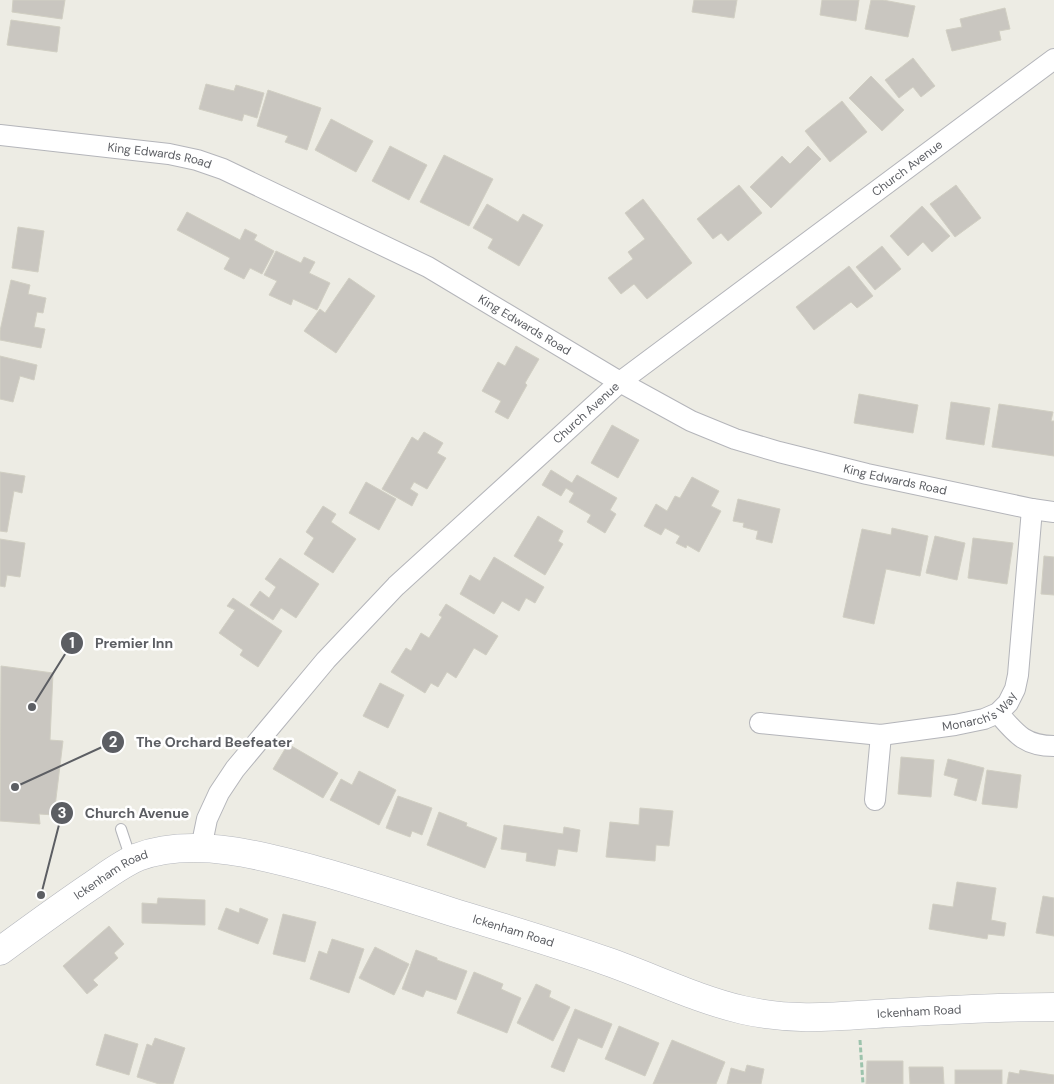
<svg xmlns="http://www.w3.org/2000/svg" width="1054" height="1084" viewBox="0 0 1054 1084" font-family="'DM Sans',sans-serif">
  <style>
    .building { fill: #c9c6c0; stroke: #d1cfc3 }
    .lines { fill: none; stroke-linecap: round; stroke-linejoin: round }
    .lane-casing { stroke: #b4b5ba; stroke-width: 12 }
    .street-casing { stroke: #b4b5ba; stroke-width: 22 }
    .secondary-casing { stroke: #b5b7bd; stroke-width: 29 }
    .path { stroke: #9cc3ac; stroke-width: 3; stroke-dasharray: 5 2.5; stroke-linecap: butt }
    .lane { stroke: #fff; stroke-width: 10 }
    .street { stroke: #fff; stroke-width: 20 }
    .secondary { stroke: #fff; stroke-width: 28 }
    .labels { text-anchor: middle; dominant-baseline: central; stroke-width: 5; stroke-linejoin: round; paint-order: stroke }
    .street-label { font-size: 12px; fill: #5c5e63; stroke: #fff }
    .leader { fill: none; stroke: #5c5e63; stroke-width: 2 }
    .callout-dot { fill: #5c5e63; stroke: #fff; stroke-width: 2 }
    .mark-label { font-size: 15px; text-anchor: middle; font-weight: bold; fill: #fff }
    .callout-label { font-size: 14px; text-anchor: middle; font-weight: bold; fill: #5c5e63; stroke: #fff; stroke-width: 5; stroke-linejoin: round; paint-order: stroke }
  </style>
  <rect width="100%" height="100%" fill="#edece4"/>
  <!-- building -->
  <g class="building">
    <path d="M13 0H65L62 19 12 12Z"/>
    <path d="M694 0H737L734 18 692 12Z"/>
    <path d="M822 0H859L856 21 820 15Z"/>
    <path d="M871 0H883L915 6 908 37 865 29Z"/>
    <path d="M1005 8 1010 29 999 31 1001 40 952 51 946 30 962 27 960 19Z"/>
    <path d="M11 20 60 27 57 52 7 45Z"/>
    <path d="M913 58 935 86 921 97 913 87 899 98 885 80Z"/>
    <path d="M871 76 904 110 882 131 849 98Z"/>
    <path d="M206 84 234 91 236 85 264 93 257 118 244 114 242 121 199 109Z"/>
    <path d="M268 90 321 108 307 150 285 142 288 136 257 126Z"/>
    <path d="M842 101 867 132 830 162 805 131Z"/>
    <path d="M331 119 373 141 356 172 315 150Z"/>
    <path d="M390 146 427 165 409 200 372 181Z"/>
    <path d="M808 146 821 159 771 208 750 187 782 156 790 164Z"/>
    <path d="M444 155 493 179 469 226 420 202Z"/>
    <path d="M739 185 762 213 728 241 721 233 713 239 697 219Z"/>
    <path d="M956 185 981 218 955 237 930 204Z"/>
    <path d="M643 199 692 263 647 299 634 284 621 294 608 278 633 259 628 252 645 239 625 213Z"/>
    <path d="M487 204 518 222 523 214 543 225 519 266 488 248 493 239 473 228Z"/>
    <path d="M922 206 950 236 932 252 923 242 908 256 890 236Z"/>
    <path d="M187 212 240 240 245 229 257 235 254 240 274 251 262 274 250 268 244 279 224 269 230 258 177 230Z"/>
    <path d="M18 227 44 231 38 272 12 268Z"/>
    <path d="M882 246 901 269 875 290 856 267Z"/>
    <path d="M276 251 301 263 304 257 315 262 309 273 330 283 317 310 293 299 291 305 269 295 277 281 264 275Z"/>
    <path d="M849 266 873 296 857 308 851 302 814 330 796 307Z"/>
    <path d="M349 278 375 296 336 353 304 331 320 309 325 313Z"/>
    <path d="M11 280 30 285 28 294 46 298 43 313 37 312 34 327 45 329 41 348 0 340V331Z"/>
    <path d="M516 346 539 359 525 383 527 385 508 419 495 412 501 401 482 391 498 362 505 366Z"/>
    <path d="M0 356 37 365 34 380 20 376 13 402 0 399Z"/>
    <path d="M859 394 918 405 913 433 854 423Z"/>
    <path d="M951 402 990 408 984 445 946 439Z"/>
    <path d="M999 404 1053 412 1051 421H1054V456L992 447Z"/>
    <path d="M612 425 639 440 618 478 591 463Z"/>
    <path d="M424 432 443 443 437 453 446 458 427 489 414 482 410 489 418 494 412 506 382 489 412 437 418 441Z"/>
    <path d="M551 470 572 483 577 475 617 498 610 510 616 514 605 533 587 522 591 515 569 502 574 493 566 488 561 496 542 485Z"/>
    <path d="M0 472 25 476 22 493 14 491 7 532 0 531Z"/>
    <path d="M692 477 719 491 711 506 721 511 699 552 687 545 686 548 676 543 680 536 665 528 661 535 644 526 656 504 667 511 675 496 680 498Z"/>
    <path d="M366 482 396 499 379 530 349 513Z"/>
    <path d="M738 499 780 509 772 543 756 539 758 531 743 527 744 523 733 521Z"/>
    <path d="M323 506 336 514 331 522 356 539 333 573 304 554 314 538 306 532Z"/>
    <path d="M538 516 563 531 558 541 563 544 545 575 514 556Z"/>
    <path d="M892 528 928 536 920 576 886 569 874 624 843 617 862 529 891 535Z"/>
    <path d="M935 536 965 543 957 580 926 573Z"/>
    <path d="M973 538 1013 543 1007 584 968 578Z"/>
    <path d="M0 539 25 543 20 577 7 575 5 587 0 586Z"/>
    <path d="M1044 556 1054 557V595L1041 594Z"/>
    <path d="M494 557 544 587 535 603 526 598 519 611 502 601 494 614 460 594 470 575 480 581Z"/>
    <path d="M280 558 319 584 296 618 281 608 273 620 250 605 260 591 269 598 276 587 265 579Z"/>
    <path d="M233 598 282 631 258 667 240 655 243 650 219 633 235 610 227 606Z"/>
    <path d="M446 604 498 636 486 655 474 648 456 678 447 672 438 687 431 683 425 693 391 672 406 648 411 651 421 633 429 638 442 617 439 615Z"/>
    <path d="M1 666 53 673 50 740 63 741 54 815 39 814 40 824 0 821Z"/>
    <path d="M380 683 404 695 388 728 363 716Z"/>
    <path d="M288 744 338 773 323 798 273 769Z"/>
    <path d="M901 757 934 760 931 797 898 794Z"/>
    <path d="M948 759 984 768 976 801 954 795 958 779 944 775Z"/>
    <path d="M987 770 1021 775 1017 808 982 804Z"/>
    <path d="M359 771 396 790 379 825 330 800 341 779 352 785Z"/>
    <path d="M398 796 432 808 422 835 412 831 410 837 386 828Z"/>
    <path d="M640 808 673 811 669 846 656 845 655 861 606 857 610 822 639 825Z"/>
    <path d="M439 812 467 823 466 826 497 838 485 868 427 845Z"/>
    <path d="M504 825 563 834 564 827 580 830 577 852 558 849 555 866 526 861 527 853 501 849Z"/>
    <path d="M957 882 996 888 991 920 1006 923 1004 936 988 934 987 939 929 929 933 904 953 907Z"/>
    <path d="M1043 896 1054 898V936L1036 933Z"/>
    <path d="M158 898 205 900V925L142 923V903L157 904Z"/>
    <path d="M226 908 239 913 240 908 268 919 258 944 218 929Z"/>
    <path d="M283 914 316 922 305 962 273 954Z"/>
    <path d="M109 926 124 944 114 953 118 958 93 980 98 985 87 994 63 966Z"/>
    <path d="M332 939 364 949 349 993 310 979 319 951 327 954Z"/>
    <path d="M375 947 409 964 394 995 359 978Z"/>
    <path d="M416 950 437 958V960L467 971 456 1000 426 990 423 997 402 989Z"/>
    <path d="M474 972 503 984 501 989 521 998 507 1033 457 1013Z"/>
    <path d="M536 984 551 991 549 997 570 1007 553 1041 517 1023Z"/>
    <path d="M575 1009 612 1024 602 1048 578 1038 564 1072 551 1067Z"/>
    <path d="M619 1026 659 1043 645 1076 605 1059Z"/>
    <path d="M105 1034 138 1044 129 1075 96 1065Z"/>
    <path d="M155 1038 185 1048 173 1084H159L137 1077 147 1044 152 1046Z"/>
    <path d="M672 1040 725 1062 716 1084H653Z"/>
    <path d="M867 1061H903V1084H866Z"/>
    <path d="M747 1065 764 1069 761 1084H727L731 1068 745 1072Z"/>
    <path d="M909 1067H943L944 1084H910Z"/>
    <rect x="955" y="1070" width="47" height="14"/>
    <path d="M1020 1070 1054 1075V1084H1007L1009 1072 1019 1074Z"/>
  </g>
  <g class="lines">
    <defs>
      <path id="lane" d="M121 829 131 859"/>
      <g id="street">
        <path id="s1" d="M0 135 169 154 197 160 223 169 428 267 620 382 691 421 735 439 779 452 867 474 1032 509 1054 512"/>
        <path d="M998 713C1016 734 1025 746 1054 746"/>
        <path id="s2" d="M760 723 881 735 955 725 984 719 998 713 1008 703 1015 689 1018 675 1032 509"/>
        <path d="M875 800 881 735"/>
        <path id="s3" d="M201 848 207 819 219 793 235 769 326 660 396 586 620 382 1054 59"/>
      </g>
      <g id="secondary">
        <path id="s4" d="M0 951C30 929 60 907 91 886 106 876 121 864 138 857 196 835 272 858 330 874 371 886 412 899 452 912 504 928 556 943 606 961 652 977 696 999 743 1010 795 1022 840 1016 892 1013 946 1010 1000 1007 1054 1007"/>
      </g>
    </defs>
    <!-- lane casing -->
    <use href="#lane" class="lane-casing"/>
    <!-- street casing -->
    <use href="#street" class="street-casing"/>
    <!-- secondary casing -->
    <use href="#secondary" class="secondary-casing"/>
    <!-- path -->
    <path class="path" d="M860 1040 863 1084"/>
    <!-- lane -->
    <use href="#lane" class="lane"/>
    <!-- street -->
    <use href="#street" class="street"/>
    <!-- secondary -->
    <use href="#secondary" class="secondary"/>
  </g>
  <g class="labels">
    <!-- street labels -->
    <g class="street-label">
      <text stroke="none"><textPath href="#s1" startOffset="161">King Edwards Road</textPath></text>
      <text stroke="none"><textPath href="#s3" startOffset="992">Church Avenue</textPath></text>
      <text stroke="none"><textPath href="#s1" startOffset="566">King Edwards Road</textPath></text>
      <text stroke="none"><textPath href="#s3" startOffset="588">Church Avenue</textPath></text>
      <text stroke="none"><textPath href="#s1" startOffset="971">King Edwards Road</textPath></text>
      <text stroke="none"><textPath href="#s2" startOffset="225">Monarch's Way</textPath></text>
      <text stroke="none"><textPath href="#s4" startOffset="135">Ickenham Road</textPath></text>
      <text stroke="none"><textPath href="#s4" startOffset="555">Ickenham Road</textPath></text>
      <text stroke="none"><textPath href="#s4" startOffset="975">Ickenham Road</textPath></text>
    </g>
  </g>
  <!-- callouts -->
  <path class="leader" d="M32 707L72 643M15 787L113 742M41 895L62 813"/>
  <g class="callout-dot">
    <circle cx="32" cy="707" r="5"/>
    <circle cx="15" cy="787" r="5"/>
    <circle cx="41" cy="895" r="5"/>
    <circle cx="72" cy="643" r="12"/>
    <circle cx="113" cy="742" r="12"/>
    <circle cx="62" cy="813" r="12"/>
  </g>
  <g class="mark-label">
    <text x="72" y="648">1</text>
    <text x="113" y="747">2</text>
    <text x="62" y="818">3</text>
  </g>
  <g class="callout-label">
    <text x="134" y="648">Premier Inn</text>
    <text x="214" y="747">The Orchard Beefeater</text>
    <text x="137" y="818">Church Avenue</text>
  </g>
</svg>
